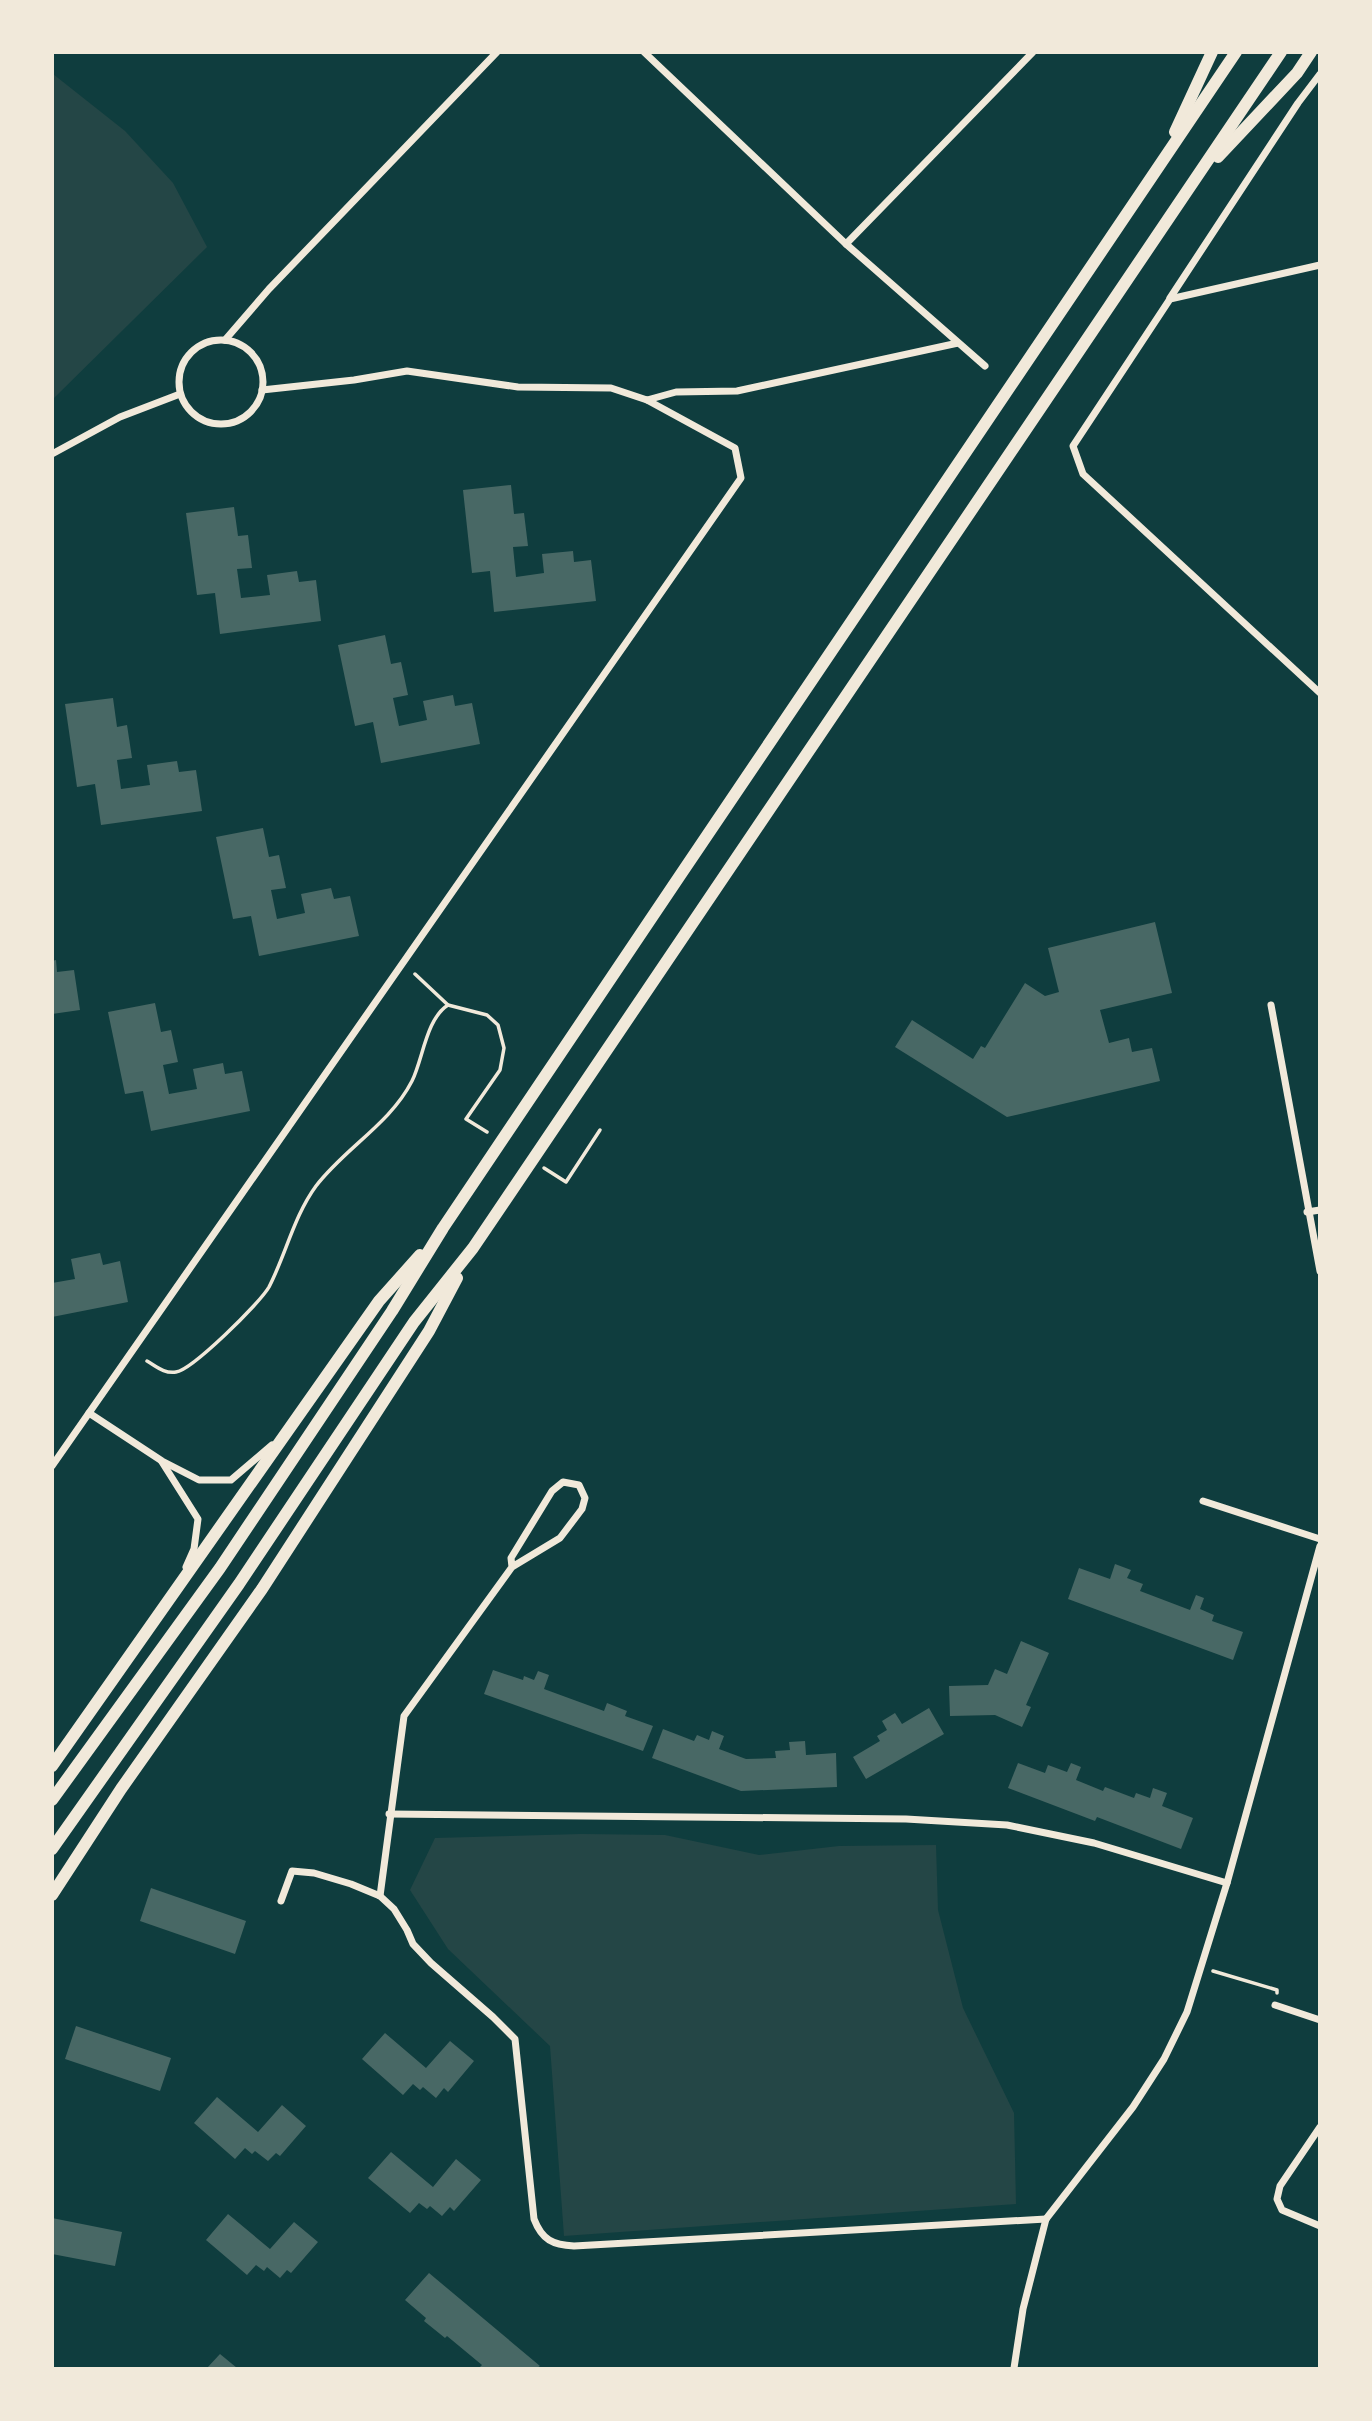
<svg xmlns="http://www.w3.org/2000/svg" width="1372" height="2421" viewBox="0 0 1372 2421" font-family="'Public Sans',sans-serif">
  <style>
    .green { fill: #244646 }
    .building { fill: #486865 }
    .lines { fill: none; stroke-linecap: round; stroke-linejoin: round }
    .path { stroke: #f1e9da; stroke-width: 3.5 }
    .minor { stroke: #f1e9da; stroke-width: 7 }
    .secondary { stroke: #f1e9da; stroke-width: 12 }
  </style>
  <rect width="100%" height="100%" fill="#0f3d3e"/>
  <!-- green -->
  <g class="green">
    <path d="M53 74 125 131 173 183 207 247 53 399Z"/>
    <path d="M581 1834 665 1835 759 1855 839 1846 936 1845 938 1910 963 2008 1014 2113 1016 2204 564 2236 550 2046 448 1949 410 1890 435 1838Z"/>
  </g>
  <!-- building -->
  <g class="building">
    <path d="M511 485 514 514 524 513 528 546 513 547 516 577 544 573 542 554 573 551 574 562 591 560 596 601 494 612 490 571 472 573 463 490Z"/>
    <path d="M234 507 238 536 248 535 252 568 237 569 241 598 270 595 267 575 297 571 299 582 316 580 321 621 220 634 215 593 197 595 186 513Z"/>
    <path d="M385 635 391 664 401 662 408 695 393 698 399 726 427 720 423 701 453 695 455 706 472 703 480 744 381 763 373 722 355 726 338 645Z"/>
    <path d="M113 698 117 727 127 725 132 758 117 760 121 789 150 785 147 765 177 761 179 772 196 770 202 811 101 825 95 784 77 787 65 704Z"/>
    <path d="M263 828 269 857 279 855 286 888 271 890 277 919 305 913 301 894 331 888 334 899 350 896 359 936 259 956 251 916 233 919 216 837Z"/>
    <path d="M1155 922 1172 993 1100 1010 1109 1043 1129 1038 1132 1052 1152 1048 1160 1081 1007 1117 895 1047 912 1020 973 1059 981 1046 985 1048 1025 983 1045 996 1059 992 1048 948Z"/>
    <path d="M56 960 57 972 74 970 80 1010 52 1014V961Z"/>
    <path d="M155 1003 161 1032 171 1030 178 1062 163 1065 169 1094 197 1089 193 1069 223 1063 225 1074 242 1071 250 1111 151 1131 143 1091 125 1094 108 1012Z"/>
    <path d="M100 1253 103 1265 120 1261 128 1302 52 1317V1283L75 1279 71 1259Z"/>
    <path d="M1115 1564 1131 1570 1127 1578 1143 1584 1140 1591 1190 1610 1196 1595 1204 1598 1200 1609 1214 1615 1212 1621 1243 1632 1233 1660 1068 1599 1079 1568 1110 1579Z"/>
    <path d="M1021 1641 1049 1653 1026 1705 1031 1707 1022 1727 995 1715 950 1716 949 1686 988 1685 995 1669 1007 1674Z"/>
    <path d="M493 1670 523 1680 524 1676 534 1680 538 1671 549 1675 544 1689 604 1711 607 1703 627 1711 625 1716 653 1726 643 1751 484 1694Z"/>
    <path d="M929 1708 944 1734 866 1779 853 1757 880 1741 877 1736 887 1730 882 1721 895 1713 902 1724Z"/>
    <path d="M663 1729 694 1741 697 1735 709 1740 712 1731 724 1736 719 1749 746 1759 776 1758 775 1751 790 1750 789 1742 805 1741 806 1755 836 1753 837 1787 741 1791 652 1758Z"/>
    <path d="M1018 1763 1045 1773 1048 1765 1067 1772 1071 1763 1081 1767 1076 1780 1103 1791 1105 1787 1134 1798 1136 1793 1150 1798 1153 1788 1167 1793 1162 1806 1193 1818 1181 1849 1097 1817 1095 1821 1008 1788Z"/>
    <path d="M151 1888 246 1921 235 1954 140 1921Z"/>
    <path d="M76 2026 171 2058 160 2091 65 2059Z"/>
    <path d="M385 2033 426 2068 450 2041 474 2061 448 2092 444 2088 436 2098 423 2087 420 2090 413 2084 403 2095 362 2059Z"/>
    <path d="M217 2097 258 2132 282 2105 306 2126 280 2156 276 2153 268 2161 255 2151 252 2154 245 2148 235 2159 194 2123Z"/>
    <path d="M391 2152 433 2187 456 2159 481 2180 454 2211 450 2207 442 2216 430 2206 427 2209 419 2203 410 2213 368 2178Z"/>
    <path d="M228 2214 270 2249 294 2222 318 2242 291 2273 287 2270 280 2278 267 2267 264 2271 256 2265 247 2275 206 2240Z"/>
    <path d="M52 2218 122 2232 115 2266 52 2254Z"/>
    <path d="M429 2273 540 2366 537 2368H482L480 2367 482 2365 447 2336 445 2338 424 2321 426 2318 405 2300Z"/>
    <path d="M220 2354 237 2368H207Z"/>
  </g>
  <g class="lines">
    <!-- path -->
    <g class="path">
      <path d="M415 974 448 1005 487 1015 498 1025 504 1048 500 1070 466 1119 487 1132"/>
      <path d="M544 1168 566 1182 600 1130"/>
      <path d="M147 1361C156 1366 164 1374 176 1372 192 1370 260 1303 269 1287 286 1254 294 1216 316 1186 345 1148 390 1124 412 1081 423 1059 426 1019 448 1005"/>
      <path d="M1213 1971 1277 1990V1993"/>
    </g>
    <!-- minor -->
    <g class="minor">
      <path d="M644 52 846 244 1033 52"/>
      <path d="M846 244 985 366"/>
      <path d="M1320 265 1170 299 1073 446 1083 474 1320 693"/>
      <path d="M1170 298 1298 103 1320 74"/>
      <path d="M225 340 269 289 497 52"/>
      <circle cx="221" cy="382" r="42"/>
      <path d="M262 390 354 380 407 371 518 387 611 388 647 400 676 392 737 391 958 343"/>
      <path d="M52 454 120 417 180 394"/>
      <path d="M1271 1005 1320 1271"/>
      <path d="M1307 1212 1320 1210"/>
      <path d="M89 1413 162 1461 199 1480H231L272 1445"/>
      <path d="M162 1462 198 1519 194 1549 186 1567"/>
      <path d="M52 1466 741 478 735 448 647 400"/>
      <path d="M1203 1501 1320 1539"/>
      <path d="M389 1814 906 1819 1007 1825 1094 1843 1227 1883"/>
      <path d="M380 1896 404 1716 512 1567 560 1538 582 1509 585 1498 579 1485 563 1482 552 1491 511 1558 512 1567"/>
      <path d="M281 1901 292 1871 314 1873 351 1884 380 1896 394 1909 407 1930 413 1944 431 1963 493 2017 515 2039 534 2219C542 2240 553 2245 574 2246L1046 2219"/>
      <path d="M1275 2005 1320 2020"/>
      <path d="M1320 2127 1280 2186 1277 2199 1282 2210 1320 2226"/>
      <path d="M1014 2368 1023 2309 1046 2219 1133 2107 1164 2059 1187 2012 1227 1883 1320 1546"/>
    </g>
    <!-- secondary -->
    <g class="secondary">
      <path d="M1175 132 1212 52"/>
      <path d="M1218 157 1297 73 1311 52"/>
      <path d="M52 1766 379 1301 420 1255"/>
      <path d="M52 1800 220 1568 392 1311 443 1228 679 877 1236 52"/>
      <path d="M52 1849 239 1584 414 1322 473 1248 1281 52"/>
      <path d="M52 1895 121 1789 262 1589 429 1331 457 1278"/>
    </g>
  </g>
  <!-- border -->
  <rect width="1372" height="2421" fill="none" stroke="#f1e9da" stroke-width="108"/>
</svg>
